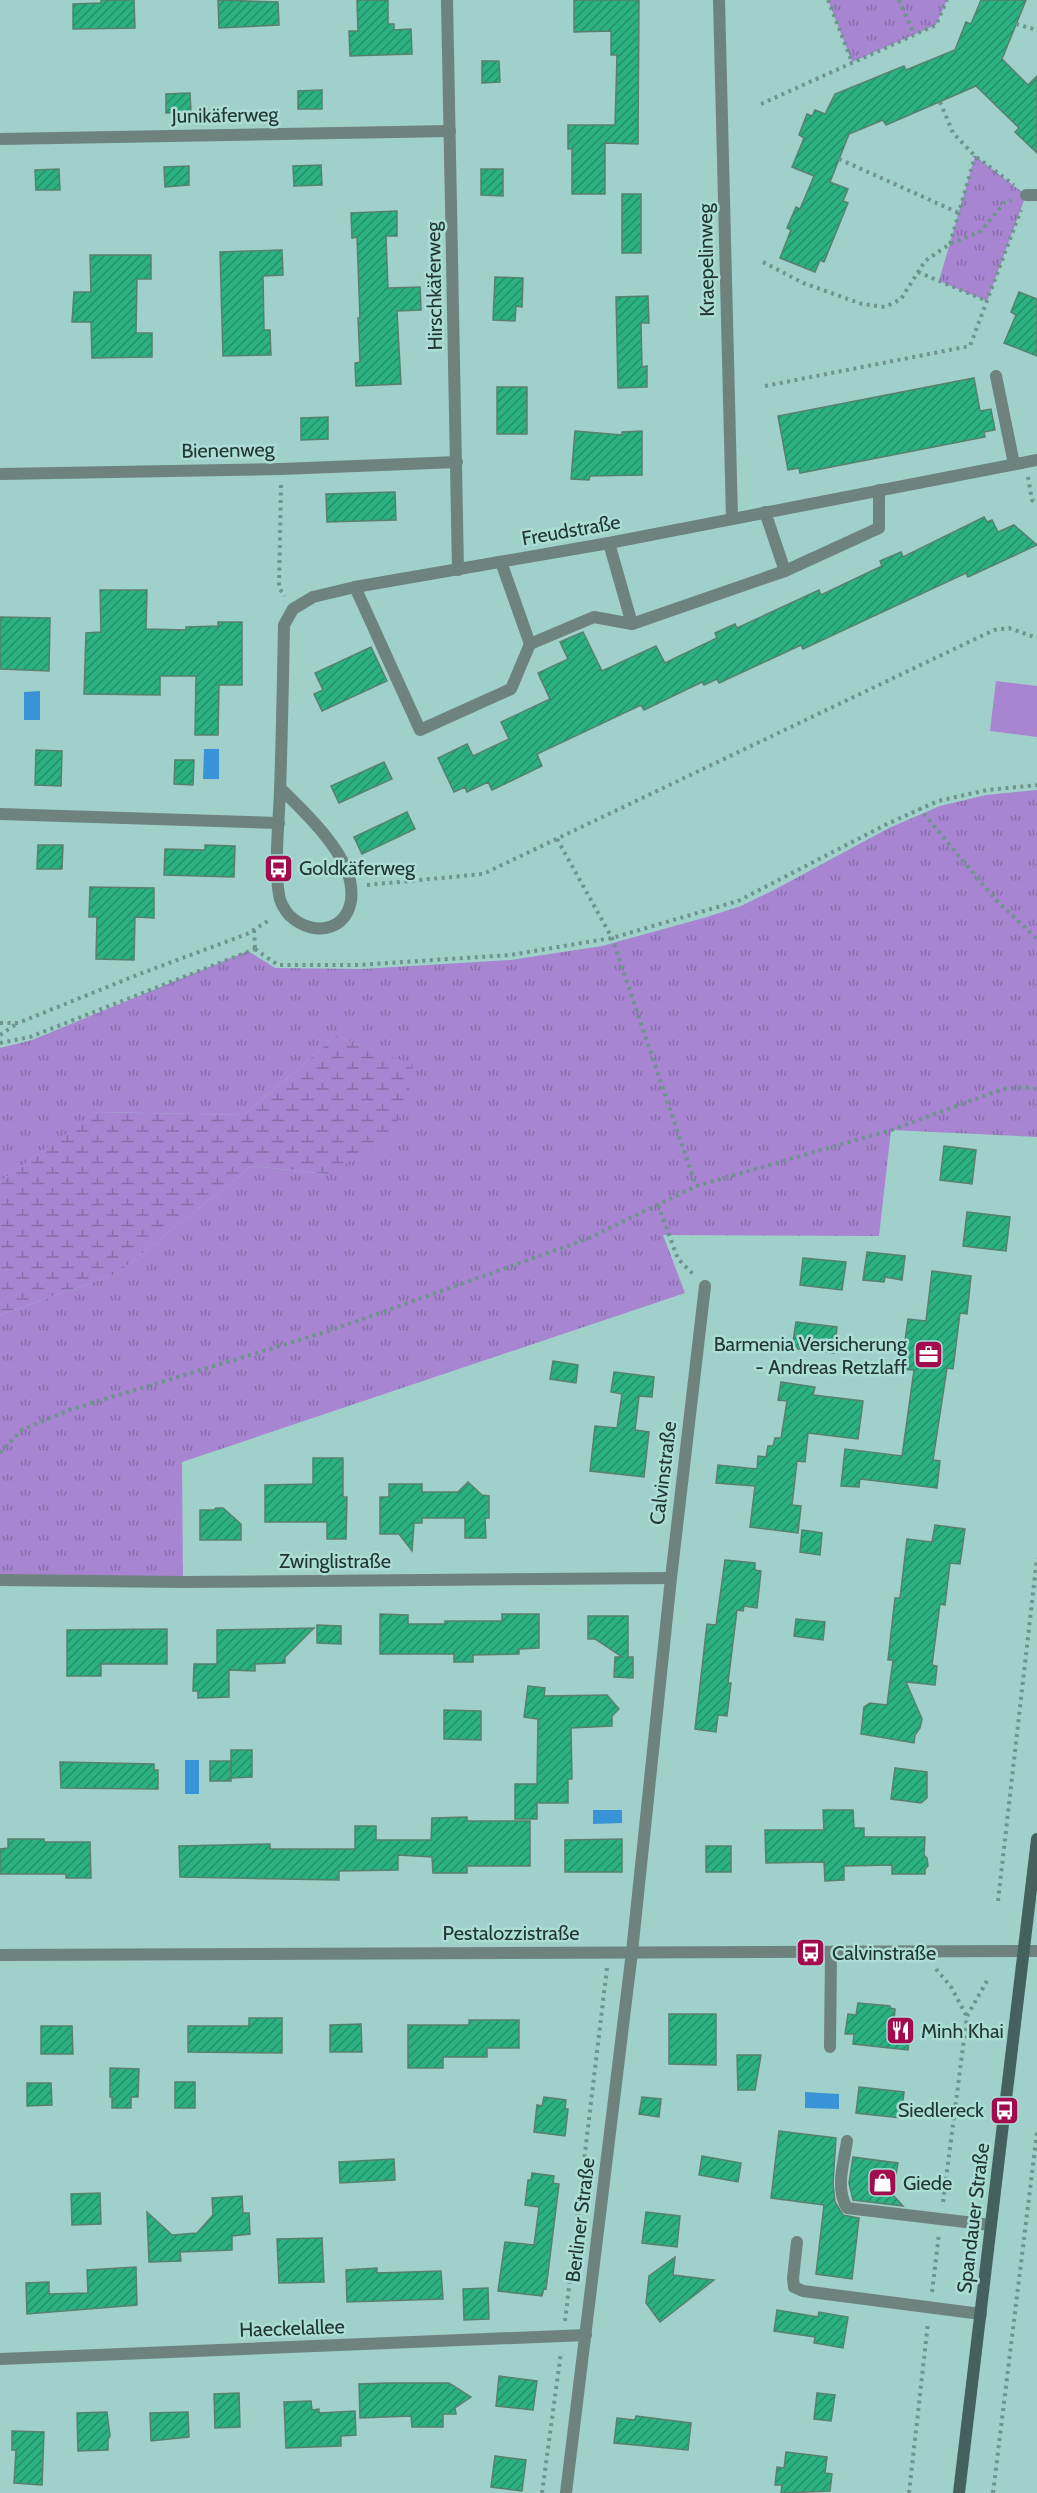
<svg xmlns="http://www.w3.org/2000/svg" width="1037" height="2493" viewBox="0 0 1037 2493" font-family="Cabin,sans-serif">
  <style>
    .grass { fill: url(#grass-tufts) }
    .wetland { fill: url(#wetland-marsh) }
    .pitch { fill: #a785d0 }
    .water { fill: #3894d7 }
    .building { fill: url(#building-hatch); stroke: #59806e; stroke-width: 1.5 }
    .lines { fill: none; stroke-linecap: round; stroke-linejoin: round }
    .path { stroke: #6e948e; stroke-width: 4; stroke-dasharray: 3 4.5; stroke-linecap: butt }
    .lane { stroke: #6e827e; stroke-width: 12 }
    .street { stroke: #6e827e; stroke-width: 12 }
    .secondary { stroke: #44615d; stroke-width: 12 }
    .labels { text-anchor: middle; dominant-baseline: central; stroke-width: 5; stroke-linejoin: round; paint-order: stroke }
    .street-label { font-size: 20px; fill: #223633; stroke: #abddd6 }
    .poi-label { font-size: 20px; fill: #223633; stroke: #abddd6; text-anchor: start }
  </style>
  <defs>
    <pattern id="grass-tufts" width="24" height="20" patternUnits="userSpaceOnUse" patternTransform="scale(1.5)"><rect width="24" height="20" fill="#a785d0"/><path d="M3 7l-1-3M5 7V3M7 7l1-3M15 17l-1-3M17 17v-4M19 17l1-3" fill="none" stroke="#886ea9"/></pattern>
    <pattern id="wetland-marsh" width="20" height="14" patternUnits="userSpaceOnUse" patternTransform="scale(1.5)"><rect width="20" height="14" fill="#a785d0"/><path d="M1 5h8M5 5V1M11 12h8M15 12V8" fill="none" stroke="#886ea9"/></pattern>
    <pattern id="building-hatch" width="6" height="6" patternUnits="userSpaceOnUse" patternTransform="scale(1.5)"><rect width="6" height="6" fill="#2bb182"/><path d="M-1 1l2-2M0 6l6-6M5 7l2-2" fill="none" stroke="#24916b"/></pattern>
  </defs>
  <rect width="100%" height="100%" fill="#9fd0c9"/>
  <!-- grass -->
  <g class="grass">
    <path d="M828 0H947L936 25 852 62Z"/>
    <path d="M975 156 1026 195 987 301 939 281Z"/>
    <path d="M1037 790V1137L891 1130 879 1236 663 1235 685 1293 182 1462 183 1582 0 1580V1315L116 1274 252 1166 327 1174 413 1066 336 1036 244 1115 96 1112 0 1182V1048L32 1040 248 951 275 968 362 969 511 960 602 946 707 917 741 906 772 891 889 828 940 806 986 795Z"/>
  </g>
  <!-- wetland -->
  <path class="wetland" d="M336 1036 413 1065 408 1099 389 1140 327 1174 252 1166 116 1274 0 1315V1182L95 1112 244 1115Z"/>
  <!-- pitch -->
  <path class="pitch" d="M996 681 1037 686V737L990 731Z"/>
  <!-- water -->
  <g class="water">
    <path d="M40 691V720H24V692Z"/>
    <path d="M204 749H219V779H203Z"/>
    <rect x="185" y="1760" width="14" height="34"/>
    <path d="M593 1810H622V1823L593 1824Z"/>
    <path d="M805 2092 839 2094V2109L805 2108Z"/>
  </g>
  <!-- building -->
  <g class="building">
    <path d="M101 0H134L135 28 73 29V4L101 3Z"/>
    <path d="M218 0 278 2 279 25 219 28Z"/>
    <path d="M357 0H388V24H394V30L411 29 412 54 350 56 349 31H358Z"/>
    <path d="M574 0H639L638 144 605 143V194H572V149H568V125H615L617 55H611V31L574 32Z"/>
    <path d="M981 0H1026L1002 59 1028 85 1037 76V153L1015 132 1019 128 976 86 886 125 883 120 849 134 830 182 848 189 843 201 848 203 824 262 820 260 815 272 780 258 791 230 787 228 796 207 800 209 814 176 792 167 804 138 799 135 807 114 812 116 815 110 825 114 835 94 904 66 906 70 955 50 966 22 971 24Z"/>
    <path d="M482 61H499L500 82 482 83Z"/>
    <path d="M322 90V109H298V91Z"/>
    <path d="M190 93 191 112 166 113V94Z"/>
    <path d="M321 165 322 185 294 186 293 166Z"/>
    <path d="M189 166V185L165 187 164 167Z"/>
    <path d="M59 169 60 190H36L35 170Z"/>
    <path d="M481 169H503V196L481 195Z"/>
    <rect x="622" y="194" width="19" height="59"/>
    <path d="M397 211V236H386L388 288 420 287 421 310 397 311 401 384 356 386 355 363 360 362 358 318H360L357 237 352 238 351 213Z"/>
    <path d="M282 250 283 275 263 276 264 330H270L271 355 223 356 220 252Z"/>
    <path d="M90 255H151V279H137L136 333H152V357L92 358 91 322H72L74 292H91Z"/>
    <path d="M495 277 523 278 522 307 516 306 515 321 493 320Z"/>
    <path d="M1019 292 1037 299V356L1004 343 1016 315 1011 312Z"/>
    <path d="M648 296 649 323H641L642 367 647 366V387L618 388 616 297Z"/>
    <path d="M974 378 980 411 991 409 995 430 984 432 985 437 800 473 799 468 788 470 778 416Z"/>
    <rect x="497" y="387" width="30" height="47"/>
    <path d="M328 417V439L301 440V418Z"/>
    <path d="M575 431 622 435V432L642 431V475L590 476 589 480 571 479Z"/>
    <path d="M395 492 396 520 327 522 326 494Z"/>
    <path d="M984 517 987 522 992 520 998 532 1014 525 1037 545 968 577 966 573 803 649 801 645 719 683 717 679 704 685 702 682 644 710 641 705 537 754 542 766 492 790 488 782 467 792 465 787 454 792 438 758 467 744 473 756 509 739 501 722 550 699 538 673 568 659 560 642 583 632 602 671 656 646 665 663 717 638 715 633 735 624 737 628 819 590 821 595 882 566 880 561 901 552 903 557Z"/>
    <path d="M100 590H147L146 629 186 630V627L218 626V622H242V685H219L218 735H195L196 676H160V695L84 694 86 633 101 632Z"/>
    <path d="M0 617 50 618 49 671 0 669Z"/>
    <path d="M371 647 387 681 322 711 314 694 323 690 315 673Z"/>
    <path d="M36 750 62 751 61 786 35 785Z"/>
    <path d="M175 760H194L193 785 174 784Z"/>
    <path d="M384 762 392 779 339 803 331 786Z"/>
    <path d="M407 812 415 829 362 854 354 837Z"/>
    <path d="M38 845H63L62 869H37Z"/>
    <path d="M205 845 235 846 234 877 164 875 165 849 205 850Z"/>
    <path d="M90 887 154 888V918L135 917 134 960 96 959 97 917H89Z"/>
    <path d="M944 1146 976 1150 972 1184 940 1180Z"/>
    <path d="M967 1212 1010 1217 1006 1251 963 1246Z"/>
    <path d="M867 1252 905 1256 902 1280 885 1277 884 1282 863 1280Z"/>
    <path d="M803 1258 846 1262 842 1290 800 1285Z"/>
    <path d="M932 1271 971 1276 967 1314 960 1313 953 1369 947 1368 933 1460 940 1461 937 1488 860 1479 859 1487 841 1486 845 1449 902 1456 914 1370 901 1369 908 1319 926 1321Z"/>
    <path d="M796 1322 837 1327 834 1353 792 1348Z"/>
    <path d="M553 1361 578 1365 576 1383 550 1379Z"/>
    <path d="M614 1372 654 1377 652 1397 639 1396 635 1430 649 1432 644 1477 590 1471 595 1426 617 1428 622 1394 611 1392Z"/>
    <path d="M781 1382 815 1387 813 1395 863 1401 858 1439 808 1433 805 1462 797 1461 792 1505 801 1506 798 1533 750 1527 755 1486 716 1483 718 1465 757 1469 758 1456 766 1457 768 1446H773L775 1438H781L787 1401 778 1400Z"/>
    <path d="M313 1458H343V1497H347L346 1539H327V1522H265V1485L313 1484Z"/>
    <path d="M468 1482 482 1495 489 1496V1518H485L486 1538H465V1518H422V1523H414L412 1551 399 1534H380V1497H389V1484H422V1492H458Z"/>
    <path d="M216 1508H223L241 1524V1540H200V1510H214Z"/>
    <path d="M935 1525 965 1529 960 1564 950 1563 945 1605 940 1604 932 1665 937 1666 935 1685 906 1682 922 1719 920 1728 915 1735 914 1743 861 1734 864 1707 870 1703 887 1705 893 1660H888L895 1598H900L907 1539 932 1542Z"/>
    <path d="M802 1530 822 1533 820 1555 800 1552Z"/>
    <path d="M725 1560 755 1563V1570L761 1571 757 1608 744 1606 743 1611 737 1610 728 1683H731L727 1716 718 1715 716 1732 695 1729 707 1624 716 1625Z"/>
    <path d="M380 1614 408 1615V1624H445V1621H502V1614H539V1648L519 1649V1654L473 1655V1662H454V1654H380Z"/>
    <path d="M588 1616H628V1657H633V1678L614 1677 615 1657H622L595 1639H588Z"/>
    <path d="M796 1619 825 1622 823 1640 794 1636Z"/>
    <path d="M317 1625 341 1626V1644L317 1643Z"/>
    <path d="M314 1628 285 1657V1663L255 1664V1671L229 1670V1697L198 1698V1691H193L194 1664H217V1630Z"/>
    <path d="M167 1629V1664H101V1676H67V1630Z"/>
    <path d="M528 1686 545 1688 544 1696 607 1695 619 1709 612 1716V1726L571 1728 572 1779H568V1803H537V1819H515V1784H537L538 1719 524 1717Z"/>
    <path d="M444 1710 481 1711V1740L444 1739Z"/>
    <path d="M231 1750H252V1777L231 1778Z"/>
    <rect x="210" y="1761" width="21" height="20"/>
    <path d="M60 1762 154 1764V1770H158V1789L61 1788Z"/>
    <path d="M895 1768 927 1772V1798L921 1803 891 1799Z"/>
    <path d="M823 1810H853L854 1828H864V1837H925L924 1855 927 1858 928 1866 925 1869V1874H892V1865L844 1866V1880L825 1881 824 1862 766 1863 765 1830H824Z"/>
    <path d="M467 1817V1821H530V1866H467V1873H433L432 1857 398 1855V1870L339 1871V1880L180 1877 179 1846 270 1844V1849H355V1826H376V1840H431L432 1818Z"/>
    <path d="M8 1839H44V1842H90L91 1878H66V1874H0V1849L8 1848Z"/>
    <path d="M622 1839V1872H565V1840Z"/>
    <rect x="706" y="1846" width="25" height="26"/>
    <path d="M858 2003 890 2006V2008L895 2009 894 2022 911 2024 908 2050 853 2044 854 2034H845L848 2014 856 2015Z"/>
    <path d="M669 2014H716V2065L669 2064Z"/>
    <path d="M249 2018H282V2053L188 2052V2026H249Z"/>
    <path d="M469 2020H519V2048H487V2057H443V2068H408V2025H469Z"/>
    <path d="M361 2024 362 2052H330V2025Z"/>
    <path d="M41 2026H72L73 2054H41Z"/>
    <path d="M737 2055H761L755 2090H738Z"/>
    <path d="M110 2068 139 2069 138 2097H131V2108H112V2097H110Z"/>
    <rect x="175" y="2082" width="20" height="26"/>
    <path d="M27 2083H51L52 2105 27 2106Z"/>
    <path d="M859 2087 904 2092 901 2118 856 2113Z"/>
    <path d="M544 2097 566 2100 565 2109H568L565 2136 534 2132 537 2105 542 2106Z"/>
    <path d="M642 2097 661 2099 659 2117 639 2114Z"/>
    <path d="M779 2131 836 2138 833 2183 835 2202 843 2215 859 2218 852 2279 816 2274 824 2205 771 2198Z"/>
    <path d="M702 2156 741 2163 738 2182 699 2175Z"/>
    <path d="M853 2157 898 2163 896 2175 885 2186 903 2206 853 2200 849 2183Z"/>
    <path d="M394 2159 395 2180 340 2183 339 2162Z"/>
    <path d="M532 2173 554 2176 553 2183 559 2184 546 2289 544 2288 542 2296 498 2291 505 2242 534 2245 539 2207 525 2205 528 2180H531Z"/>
    <path d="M100 2193 101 2224 72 2225 71 2194Z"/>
    <path d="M242 2196 243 2213H249L250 2234 232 2236V2250L180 2252 181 2261 149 2262 147 2212 172 2235 197 2233 213 2215 212 2198Z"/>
    <path d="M646 2212 680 2216 677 2247 642 2243Z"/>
    <path d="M322 2238 324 2282 279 2283 277 2239Z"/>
    <path d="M675 2257 673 2275 714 2280 660 2322 646 2303 649 2276Z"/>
    <path d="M136 2267 137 2305 27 2314 26 2283 49 2282V2294L88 2293 87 2270Z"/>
    <path d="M377 2268V2273L441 2271 443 2299 347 2302 346 2270Z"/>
    <path d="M488 2288 489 2319 464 2320 463 2289Z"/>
    <path d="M777 2310 818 2317 819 2312 848 2317 843 2348 814 2343 815 2337 774 2331Z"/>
    <path d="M499 2376 537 2381 533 2410 496 2406Z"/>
    <path d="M387 2383H449L471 2397 455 2408 456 2414H443V2427H412L411 2416 360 2418 359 2384Z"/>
    <path d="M239 2393 240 2427 215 2428 214 2394Z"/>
    <path d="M817 2393 835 2395 831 2421 814 2419Z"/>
    <path d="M311 2401 312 2410 319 2409V2413L355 2411 356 2435 341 2436V2446L286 2448 284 2402Z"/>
    <path d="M107 2412 110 2436 108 2439V2450L78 2451 77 2413Z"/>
    <path d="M188 2412 189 2437 151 2441 150 2413Z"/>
    <path d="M636 2416 691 2423 688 2450 614 2443 617 2418 635 2420Z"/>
    <path d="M12 2431 44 2432 42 2485 14 2483 16 2450H12Z"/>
    <path d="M786 2452 827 2457 825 2473 832 2474 830 2491 781 2493 782 2485H775L777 2467 784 2468Z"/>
    <path d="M495 2456 526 2460 522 2491 491 2487Z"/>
  </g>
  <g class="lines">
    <!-- path -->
    <g class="path">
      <path d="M828 0 852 62"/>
      <path d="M899 0 914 34"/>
      <path d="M1016 24 1037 30"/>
      <path d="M940 102 953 133 975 156 1014 185"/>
      <path d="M761 104 936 25 947 0"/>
      <path d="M839 159 959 213"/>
      <path d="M950 244 975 156"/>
      <path d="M763 262 803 283 862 304 885 307 901 299 925 261 950 244 981 231 1004 203 1011 200"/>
      <path d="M918 272 987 301"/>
      <path d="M765 386 970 346 1021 210"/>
      <path d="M1028 477 1032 500 1037 504"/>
      <path d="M281 485 279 588 285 596"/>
      <path d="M919 808 995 899 1037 939"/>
      <path d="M557 839 612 938 696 1186"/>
      <path d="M367 885 483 874 994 630 1009 628 1037 638"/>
      <path d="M254 930 255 949"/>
      <path d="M255 949 278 965H359L510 955 612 938 738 901 887 824 938 801 987 790 1037 785"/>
      <path d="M0 1023H18L137 975 247 934 271 919"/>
      <path d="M0 1035 18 1023"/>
      <path d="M0 1043 30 1037 255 949"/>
      <path d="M658 1205 678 1259 694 1275"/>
      <path d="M0 1453 22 1430 69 1410 329 1331 587 1239 696 1186 891 1130 1003 1089 1025 1087 1037 1089"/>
      <path d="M998 1901 1037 1558"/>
      <path d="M936 1969 951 1987 966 2015"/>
      <path d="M943 2202 967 2016 988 1979"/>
      <path d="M932 2292 939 2234"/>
      <path d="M565 2321 607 1968"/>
      <path d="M542 2493 561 2352"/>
      <path d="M909 2493 928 2323"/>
      <path d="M993 2493 1037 2132"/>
    </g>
    <!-- lane -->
    <g class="lane">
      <path d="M1026 195H1037"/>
      <path d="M996 376 1014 464"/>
      <path d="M765 512 785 571 879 528V490"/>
      <path d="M609 543 632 624"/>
      <path d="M355 587 420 730 511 689 530 644 501 562"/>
      <path d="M530 644 594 617 632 624 785 571"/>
      <path d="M830 2047 831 1953"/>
      <path d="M847 2141C844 2162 835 2188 847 2208L991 2225"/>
      <path d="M797 2242 793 2278 794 2287 803 2291 981 2314"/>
    </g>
    <!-- street -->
    <g class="street">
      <path d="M447 0 458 570"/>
      <path d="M719 0 732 519"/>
      <path d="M0 139 450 131"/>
      <path d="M0 474 281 469 457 462"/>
      <path d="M280 788C304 811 348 853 351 887 356 928 316 941 289 915 284 909 280 902 279 895 274 864 279 821 280 790 282 735 283 680 284 625L293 609 313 597 355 587 609 543 1037 460"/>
      <path d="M0 814 279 823"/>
      <path d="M0 1580 183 1582 671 1578"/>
      <path d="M0 1955 1037 1951"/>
      <path d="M0 2359 586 2335"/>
      <path d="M566 2493 632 1952 671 1578 705 1286"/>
    </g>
    <!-- secondary -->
    <path class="secondary" d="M959 2493 1037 1839"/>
  </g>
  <!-- icons -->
  <defs>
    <symbol id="bus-square" viewBox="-11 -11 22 22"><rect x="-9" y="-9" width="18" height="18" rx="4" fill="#a20b4c" stroke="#abddd6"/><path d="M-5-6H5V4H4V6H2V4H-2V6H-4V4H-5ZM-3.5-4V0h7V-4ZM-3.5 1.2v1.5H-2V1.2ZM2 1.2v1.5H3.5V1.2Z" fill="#fff"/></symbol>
    <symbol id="office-square" viewBox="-11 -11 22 22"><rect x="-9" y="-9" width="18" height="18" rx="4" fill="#a20b4c" stroke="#abddd6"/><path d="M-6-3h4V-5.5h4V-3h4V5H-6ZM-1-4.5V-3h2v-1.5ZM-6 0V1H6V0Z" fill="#fff"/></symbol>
    <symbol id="restaurant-square" viewBox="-11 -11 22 22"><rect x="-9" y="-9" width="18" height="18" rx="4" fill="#a20b4c" stroke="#abddd6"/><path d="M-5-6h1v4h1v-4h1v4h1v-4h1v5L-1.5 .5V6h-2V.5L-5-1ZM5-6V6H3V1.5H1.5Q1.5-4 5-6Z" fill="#fff"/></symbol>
    <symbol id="shop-square" viewBox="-11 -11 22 22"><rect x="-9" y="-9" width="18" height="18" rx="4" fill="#a20b4c" stroke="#abddd6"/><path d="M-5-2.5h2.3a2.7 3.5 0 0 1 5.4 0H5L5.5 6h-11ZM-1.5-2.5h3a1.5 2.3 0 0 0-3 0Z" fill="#fff"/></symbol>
  </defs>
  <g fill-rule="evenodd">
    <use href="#bus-square" x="262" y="852" width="33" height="33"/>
    <use href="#office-square" x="912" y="1338" width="33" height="33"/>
    <use href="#bus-square" x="794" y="1936" width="33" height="33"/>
    <use href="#restaurant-square" x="884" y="2014" width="33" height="33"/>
    <use href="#bus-square" x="988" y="2094" width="33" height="33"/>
    <use href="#shop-square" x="866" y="2166" width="33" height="33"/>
  </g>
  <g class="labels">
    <!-- street labels -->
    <g class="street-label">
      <text transform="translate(225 115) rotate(-1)">Junikäferweg</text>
      <text transform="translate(706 260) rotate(-91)">Kraepelinweg</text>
      <text transform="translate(434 286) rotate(-91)">Hirschkäferweg</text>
      <text transform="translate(228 450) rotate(-1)">Bienenweg</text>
      <text transform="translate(571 530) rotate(-10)">Freudstraße</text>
      <text transform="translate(663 1473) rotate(-83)">Calvinstraße</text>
      <text x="335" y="1561">Zwinglistraße</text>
      <text x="511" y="1933">Pestalozzistraße</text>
      <text transform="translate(973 2218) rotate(-83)">Spandauer Straße</text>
      <text transform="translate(580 2220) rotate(-83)">Berliner Straße</text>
      <text transform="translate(292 2328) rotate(-2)">Haeckelallee</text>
    </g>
    <!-- poi labels -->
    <g class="poi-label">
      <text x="299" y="868">Goldkäferweg</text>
      <text x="907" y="1344" text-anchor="end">Barmenia Versicherung<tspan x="907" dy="23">- Andreas Retzlaff</tspan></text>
      <text x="832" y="1953">Calvinstraße</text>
      <text x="921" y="2031">Minh Khai</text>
      <text x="984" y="2110" text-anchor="end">Siedlereck</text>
      <text x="903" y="2183">Giede</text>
    </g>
  </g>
</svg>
